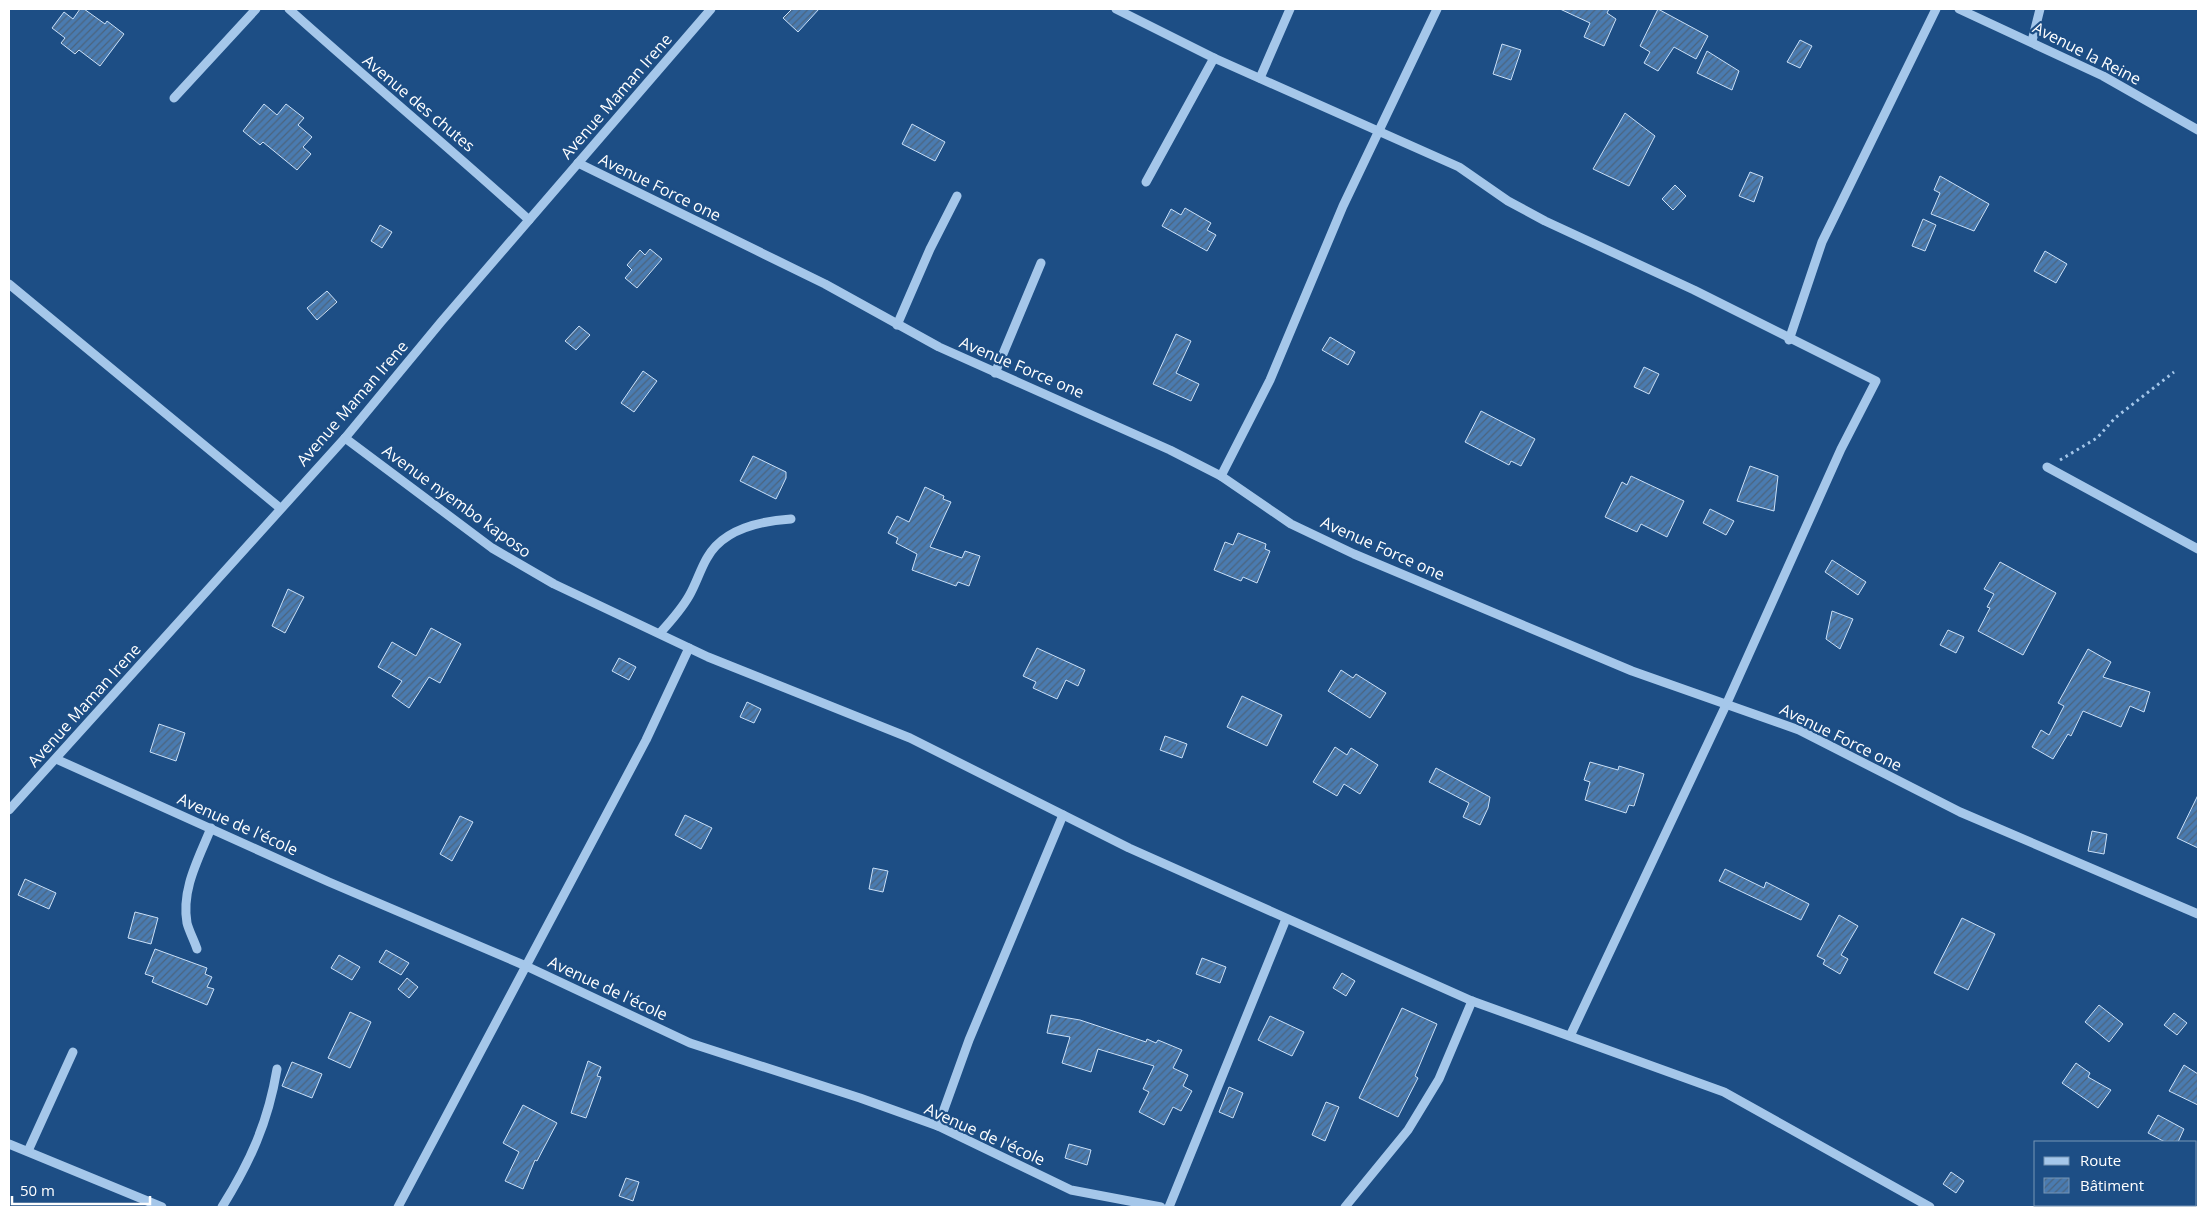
<svg xmlns="http://www.w3.org/2000/svg" width="2207" height="1216" viewBox="0 0 2207 1216" font-family="'Open Sans',sans-serif">
  <style>
    .building { fill: url(#building-hatch); stroke: #cae0f8 }
    .lines { fill: none; stroke-linecap: round; stroke-linejoin: round }
    .path { stroke: #a5c7ea; stroke-width: 3; stroke-dasharray: 2.5 4; stroke-linecap: butt }
    .minor { stroke: #a5c7ea; stroke-width: 9 }
    .labels { text-anchor: middle; dominant-baseline: central; stroke-width: 4.5; stroke-linejoin: round; paint-order: stroke }
    .street-label { font-size: 16px; fill: #fff; stroke: #1d4e85 }
  </style>
  <defs>
    <pattern id="building-hatch" width="6" height="6" patternUnits="userSpaceOnUse" patternTransform="scale(1.25)"><rect width="6" height="6" fill="#4a7bb0"/><path d="M-1 1l2-2M0 6l6-6M5 7l2-2" fill="none" stroke="#4b647e"/></pattern>
  </defs>
  <rect width="100%" height="100%" fill="#1d4e85"/>
  <!-- building -->
  <g class="building">
    <path d="M80 9H84L105 24 107 21 124 34 100 66 79 50 75 54 61 43 65 38 52 28 64 12 73 19Z"/>
    <path d="M792 9H819L798 32 783 18Z"/>
    <path d="M1560 9H1609L1607 13 1616 19 1604 46 1584 37 1590 23Z"/>
    <path d="M1658 9 1708 36 1696 59 1674 47 1658 71 1644 63 1650 52 1640 46Z"/>
    <path d="M1800 40 1812 46 1800 68 1787 62Z"/>
    <path d="M1502 44 1521 50 1511 80 1493 74Z"/>
    <path d="M1707 51 1739 71 1732 90 1697 73Z"/>
    <path d="M264 104 277 115 286 104 304 118 298 125 312 137 303 147 311 154 297 170 263 142 260 145 243 131Z"/>
    <path d="M1625 113 1655 136 1629 186 1593 169Z"/>
    <path d="M912 124 945 142 935 161 902 144Z"/>
    <path d="M1750 172 1763 177 1754 202 1739 196Z"/>
    <path d="M1940 176 1989 204 1974 231 1931 214 1940 193 1934 190Z"/>
    <path d="M1675 185 1686 196 1673 210 1662 199Z"/>
    <path d="M1185 208 1211 223 1207 230 1216 235 1207 251 1162 226 1171 209 1181 215Z"/>
    <path d="M1923 219 1936 225 1925 251 1912 246Z"/>
    <path d="M380 225 392 232 382 248 371 241Z"/>
    <path d="M650 249 662 259 637 288 625 278 632 270 627 265 640 250 645 255Z"/>
    <path d="M2045 251 2067 264 2056 283 2034 271Z"/>
    <path d="M327 291 337 302 317 320 307 308Z"/>
    <path d="M579 326 590 335 576 350 565 341Z"/>
    <path d="M1176 334 1191 341 1176 373 1199 384 1191 401 1153 384Z"/>
    <path d="M1330 337 1355 352 1348 365 1322 350Z"/>
    <path d="M1644 367 1659 374 1649 394 1634 387Z"/>
    <path d="M643 371 657 381 634 412 621 403Z"/>
    <path d="M1481 411 1535 439 1521 466 1511 461 1509 465 1465 442Z"/>
    <path d="M753 456 786 472V478L776 499 740 481Z"/>
    <path d="M1750 466 1778 476 1774 511 1737 501Z"/>
    <path d="M1631 476 1684 501 1667 537 1641 524 1637 532 1605 517 1622 482 1627 485Z"/>
    <path d="M925 487 944 496 943 499 951 502 930 547 962 558 965 551 980 556 969 586 958 582 956 586 912 570 917 554 896 543 898 538 888 533 897 516 909 522Z"/>
    <path d="M1710 509 1734 521 1726 535 1703 523Z"/>
    <path d="M1238 533 1266 544 1265 549 1270 551 1257 583 1243 577 1241 581 1214 570 1225 542 1233 545Z"/>
    <path d="M1832 560 1866 582 1858 595 1825 572Z"/>
    <path d="M2000 562 2056 593 2023 655 1978 631 1990 608 1987 607 1994 594 1984 589Z"/>
    <path d="M288 589 304 597 285 633 272 626Z"/>
    <path d="M1832 611 1853 619 1840 649 1826 639Z"/>
    <path d="M431 628 461 644 440 683 429 677 409 708 392 696 402 681 378 667 392 642 416 656Z"/>
    <path d="M1948 630 1964 637 1956 653 1940 645Z"/>
    <path d="M1037 648 1085 670 1078 686 1066 680 1057 699 1033 688 1036 682 1023 676Z"/>
    <path d="M2088 649 2111 662 2103 677 2150 692 2144 712 2130 706 2121 727 2083 711 2071 736 2068 734 2053 759 2032 747 2041 730 2049 735 2064 706 2058 703Z"/>
    <path d="M619 658 636 667 629 680 612 671Z"/>
    <path d="M1341 670 1353 678 1356 674 1386 693 1370 718 1328 691Z"/>
    <path d="M1242 696 1282 715 1267 746 1227 727Z"/>
    <path d="M747 702 761 709 754 723 740 717Z"/>
    <path d="M159 724 185 733 176 761 150 752Z"/>
    <path d="M1165 736 1187 744 1182 758 1160 750Z"/>
    <path d="M1335 747 1347 755 1351 748 1378 765 1360 794 1344 784 1337 796 1313 782Z"/>
    <path d="M1590 762 1618 770 1619 766 1644 774 1634 806 1629 805 1626 813 1585 800 1590 782 1584 780Z"/>
    <path d="M1436 768 1490 797 1488 808 1480 825 1463 817 1469 803 1429 782Z"/>
    <path d="M2198 795V848L2177 838Z"/>
    <path d="M685 815 712 828 701 849 675 835Z"/>
    <path d="M460 816 473 822 452 861 440 854Z"/>
    <path d="M2092 831 2107 834 2104 854 2088 851Z"/>
    <path d="M873 868 888 871 883 892 869 889Z"/>
    <path d="M1725 869 1764 888 1766 882 1809 904 1801 920 1719 881Z"/>
    <path d="M25 879 56 893 49 909 18 895Z"/>
    <path d="M135 912 158 918 151 944 128 938Z"/>
    <path d="M1839 915 1858 926 1841 955 1848 959 1840 974 1823 964 1825 960 1817 956Z"/>
    <path d="M1962 918 1995 934 1968 990 1934 973Z"/>
    <path d="M155 949 207 968 205 974 212 977 207 987 214 989 207 1005 152 982 154 977 145 974Z"/>
    <path d="M386 950 409 963 401 975 379 962Z"/>
    <path d="M339 955 360 967 352 980 331 968Z"/>
    <path d="M1202 958 1226 967 1220 983 1196 974Z"/>
    <path d="M1342 973 1355 981 1346 996 1333 988Z"/>
    <path d="M407 978 418 987 409 998 398 989Z"/>
    <path d="M2099 1005 2123 1024 2109 1042 2085 1022Z"/>
    <path d="M1402 1008 1437 1024 1415 1076 1418 1078 1398 1117 1359 1098Z"/>
    <path d="M350 1012 371 1022 350 1068 328 1058Z"/>
    <path d="M2174 1013 2187 1023 2177 1035 2164 1025Z"/>
    <path d="M1051 1015 1080 1020 1146 1042 1147 1039 1156 1043 1158 1040 1182 1050 1173 1068 1188 1075 1183 1086 1192 1091 1181 1111 1173 1107 1164 1125 1139 1112 1149 1092 1143 1089 1154 1066 1098 1049 1091 1072 1062 1063 1070 1037 1047 1033Z"/>
    <path d="M1270 1016 1304 1032 1292 1056 1258 1040Z"/>
    <path d="M588 1061 601 1067 597 1076 601 1077 586 1118 571 1113Z"/>
    <path d="M292 1062 322 1074 312 1098 282 1086Z"/>
    <path d="M2076 1063 2090 1073 2088 1077 2111 1090 2098 1108 2062 1083Z"/>
    <path d="M2184 1065 2198 1074V1105L2169 1091Z"/>
    <path d="M1229 1087 1243 1093 1233 1118 1219 1112Z"/>
    <path d="M1326 1102 1339 1107 1325 1141 1312 1135Z"/>
    <path d="M523 1105 557 1123 537 1161 535 1160 523 1189 505 1181 519 1152 503 1143Z"/>
    <path d="M2158 1115 2184 1129 2178 1142H2165L2148 1133Z"/>
    <path d="M1069 1144 1091 1150 1087 1165 1065 1158Z"/>
    <path d="M1951 1172 1964 1181 1956 1193 1943 1184Z"/>
    <path d="M626 1178 639 1182 633 1201 619 1196Z"/>
  </g>
  <g class="lines">
    <!-- path -->
    <path class="path" d="M2060 460 2097 438 2115 418 2174 372"/>
    <!-- minor -->
    <g class="minor">
      <path d="M289 9C368 80 450 148 529 220"/>
      <path d="M1116 9 1214 58 1459 167 1508 201 1545 221 1694 290 1876 381 1841 449 1726 705 1571 1034"/>
      <path d="M1959 9 2103 76 2198 130"/>
      <path d="M2032 41 2040 9"/>
      <path d="M1260 78 1290 9"/>
      <path d="M174 98 256 9"/>
      <path d="M578 163 825 284 939 347 1170 450 1221 476 1291 524 1354 554 1632 671 1799 730 1960 812 2198 914"/>
      <path d="M1146 182 1214 58"/>
      <path d="M9 284 280 508"/>
      <path d="M897 325 930 249 957 196"/>
      <path d="M1789 340 1822 242 1936 9"/>
      <path d="M995 373 1041 263"/>
      <path d="M345 438 492 548 554 584 708 657 910 738 1129 848 1472 1001 1724 1092 1930 1207"/>
      <path d="M2047 467 2198 549"/>
      <path d="M1221 476 1270 380 1343 206 1437 9"/>
      <path d="M660 633C671 621 681 610 689 596 696 584 700 570 707 558 723 529 760 521 791 519"/>
      <path d="M56 759 329 882 526 966 690 1043 860 1098 938 1126 1071 1190 1161 1207"/>
      <path d="M9 810 345 438 441 322 711 9"/>
      <path d="M197 949C194 940 189 931 187 923 181 889 199 858 211 828"/>
      <path d="M938 1126 969 1040 1063 815"/>
      <path d="M9 1144 162 1207"/>
      <path d="M28 1151 73 1052"/>
      <path d="M222 1207C250 1162 268 1123 277 1069"/>
      <path d="M398 1207 646 740 689 648"/>
      <path d="M1169 1207 1286 919"/>
      <path d="M1345 1207 1408 1130 1439 1079 1472 1001"/>
    </g>
  </g>
  <g class="labels">
    <!-- street labels -->
    <g class="street-label">
      <text transform="translate(2087 53) rotate(27)">Avenue la Reine</text>
      <text transform="translate(616 96) rotate(-49)">Avenue Maman Irene</text>
      <text transform="translate(419 103) rotate(40)">Avenue des chutes</text>
      <text transform="translate(660 187) rotate(26)">Avenue Force one</text>
      <text transform="translate(1022 367) rotate(23)">Avenue Force one</text>
      <text transform="translate(352 403) rotate(-49)">Avenue Maman Irene</text>
      <text transform="translate(457 501) rotate(36)">Avenue nyembo kaposo</text>
      <text transform="translate(1383 548) rotate(24)">Avenue Force one</text>
      <text transform="translate(84 705) rotate(-48)">Avenue Maman Irene</text>
      <text transform="translate(1841 737) rotate(26)">Avenue Force one</text>
      <text transform="translate(238 824) rotate(24)">Avenue de l'école</text>
      <text transform="translate(608 988) rotate(25)">Avenue de l'école</text>
      <text transform="translate(985 1134) rotate(24)">Avenue de l'école</text>
    </g>
  </g>
  <!-- border -->
  <rect width="2207" height="1216" fill="none" stroke="#ffffff" stroke-width="20"/>
  <!-- legend -->
  <rect x="2034" y="1141" width="162" height="65" fill="#1d4e85" stroke="#7795b6"/>
  <rect x="2044" y="1157" width="25" height="8" fill="#a5c7ea" stroke="#7795b6"/>
  <text x="2080" y="1166" font-size="15" fill="#ffffff">Route</text>
  <rect x="2044" y="1178" width="25" height="15" fill="url(#building-hatch)" stroke="#7795b6"/>
  <text x="2080" y="1191" font-size="15" fill="#ffffff">Bâtiment</text>
  <!-- scale -->
  <path d="M12 1196v8h138v-8" fill="none" stroke="#ffffff" stroke-width="2.5"/>
  <text x="20" y="1196" font-size="15" fill="#ffffff" stroke="#1d4e85" stroke-width="4" paint-order="stroke">50 m</text>
</svg>
